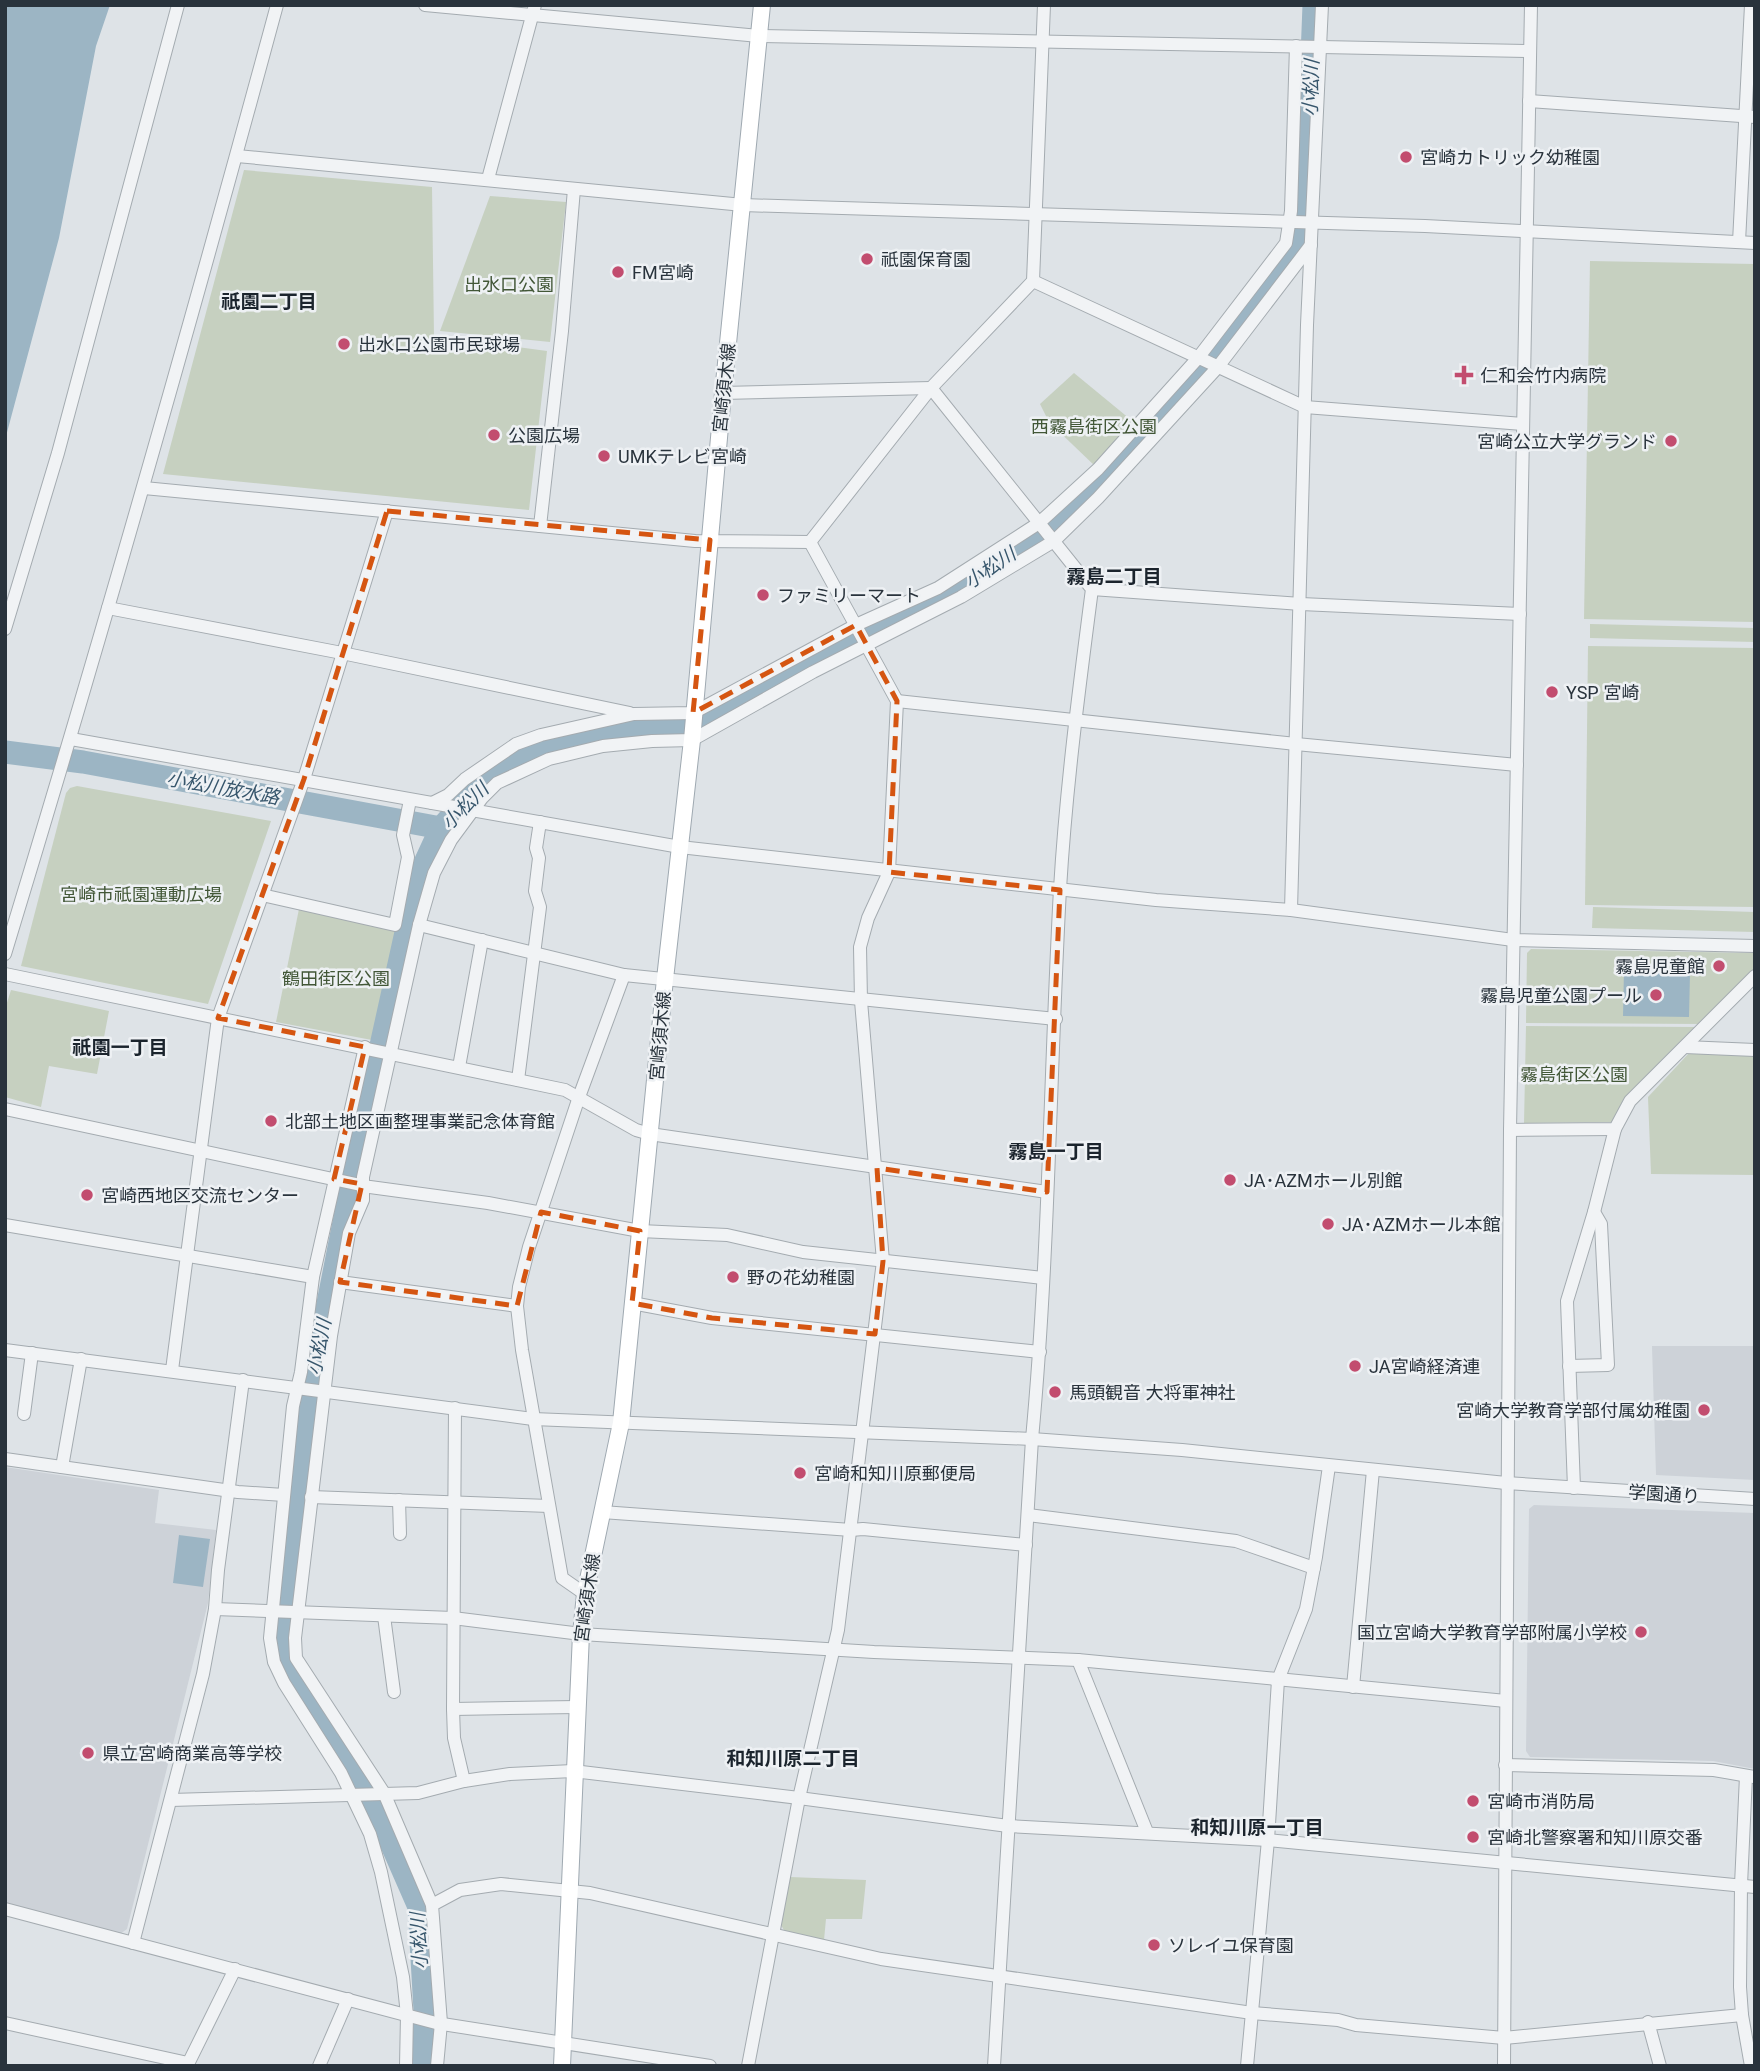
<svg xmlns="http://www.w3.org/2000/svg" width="1760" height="2071" viewBox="0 0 1760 2071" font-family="Roboto,'Noto Sans JP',sans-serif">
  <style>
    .built { fill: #cdd2d8 }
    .green { fill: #c6d0c0 }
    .water { fill: #9cb5c4 }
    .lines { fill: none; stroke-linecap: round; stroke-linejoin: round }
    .river { stroke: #9cb5c4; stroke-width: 23 }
    .minor-casing { stroke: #a4abb0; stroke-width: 14 }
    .major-casing { stroke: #9fa9b1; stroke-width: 18 }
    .minor { stroke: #f1f3f5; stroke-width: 12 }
    .major { stroke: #fff; stroke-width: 16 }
    .marked { fill: none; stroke: #d55511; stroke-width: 5; stroke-dasharray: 14 9; stroke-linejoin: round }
    .poi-dot { fill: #c24d6f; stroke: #eef1f4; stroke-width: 2.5 }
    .labels { text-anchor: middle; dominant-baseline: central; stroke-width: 5; stroke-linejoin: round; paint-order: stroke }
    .poi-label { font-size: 18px; fill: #29333c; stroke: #eef1f4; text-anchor: start }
    .park-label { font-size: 18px; fill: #425737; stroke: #eef1f4 }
    .street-label { font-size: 18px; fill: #29333c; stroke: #eef1f4 }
    .water-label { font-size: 19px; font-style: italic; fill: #37566c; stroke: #eef1f4 }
    .neighbourhood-label { font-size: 19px; font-weight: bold; fill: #1b242d; stroke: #eef1f4 }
  </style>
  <rect width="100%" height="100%" fill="#dee3e7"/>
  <!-- built -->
  <g class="built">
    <path d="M1652 1346H1755V1480L1656 1475Z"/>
    <path d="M5 1467 159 1490 155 1523 216 1530 208 1603 127 1929 120 1934 5 1903Z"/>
    <path d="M1534 1505 1755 1513V1769L1713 1761 1530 1757 1526 1751 1529 1509Z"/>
  </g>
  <!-- green -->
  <g class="green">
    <path d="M244 170 432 187 434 336 547 351 529 510 163 474Z"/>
    <path d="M490 196 566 202 550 342 440 331Z"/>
    <path d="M1590 261 1755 264V622L1584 619Z"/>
    <path d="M1074 373 1136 424 1096 467 1049 422 1040 404Z"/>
    <path d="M1590 624 1755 628V642L1590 638Z"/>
    <path d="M1588 646 1755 648V907L1585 905Z"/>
    <path d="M77 786 271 821 208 1004 21 966 66 793 70 788Z"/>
    <path d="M1593 907 1755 912V932L1592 928Z"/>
    <path d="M299 909 399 932 372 1040 276 1022Z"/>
    <path d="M1531 949 1755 953V968L1700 1024 1526 1023 1527 953Z"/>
    <path d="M11 990 109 1011 97 1074 49 1066 41 1107 5 1097V1009Z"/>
    <path d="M1526 1026 1698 1027 1626 1096 1612 1122 1524 1123Z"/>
    <path d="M1691 1051 1755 1054V1175L1651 1174 1648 1097Z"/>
    <path d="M790 1877 866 1880 862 1919H826L824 1940 785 1932 781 1925Z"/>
  </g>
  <!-- water -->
  <g class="water">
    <path d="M5 5H110L96 46 59 238 5 440Z"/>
    <path d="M1624 969 1683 970 1690 974 1689 1017 1623 1016Z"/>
    <path d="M179 1535 210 1539 203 1587 173 1583Z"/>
  </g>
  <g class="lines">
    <!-- river -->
    <g class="river">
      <path d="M5 752 83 762 441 828"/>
      <path d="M424 2066 425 2010 419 1907 387 1834 350 1765 300 1687 288 1664 283 1648 282 1627 312 1384 361 1136 418 878 441 828 471 795 523 755 559 741 655 730 713 716 854 638 954 592 1027 545 1073 512 1175 405 1198 371 1231 331 1281 263 1305 237 1314 5"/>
    </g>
    <defs>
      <g id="minor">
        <path d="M425 5 759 36 1530 51"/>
        <path d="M1529 101 1755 117"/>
        <path d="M237 156 743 205 1425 226 1755 243"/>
        <path d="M488 179 535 5"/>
        <path d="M1739 242 1751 5"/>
        <path d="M1033 281 1305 407 1523 424"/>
        <path d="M931 388 1092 589C1079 689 1066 788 1060 889 1050 1072 1049 1257 1032 1439L994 2066"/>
        <path d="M723 393 931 388"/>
        <path d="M144 488 695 541 810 542"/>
        <path d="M540 526 562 331 574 189"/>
        <path d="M810 542 931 388 1033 281 1044 5"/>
        <path d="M1092 589 1301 604 1520 614"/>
        <path d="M108 608 342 653 630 713"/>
        <path d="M5 629 58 453 178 5"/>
        <path d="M897 701 1296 744 1517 765"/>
        <path d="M71 739 680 847 1156 900 1291 910 1513 940 1755 946"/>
        <path d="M432 803 448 795 465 779 516 744 541 735 634 714 693 713 856 625 938 588 1039 523 1098 469 1198 358 1286 243 1291 211 1296 46"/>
        <path d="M262 895 395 925 408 857 403 835 410 800"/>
        <path d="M1291 910 1307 325 1322 5"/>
        <path d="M419 925 624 975 1056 1019"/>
        <path d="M5 954C101 639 191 323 277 5"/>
        <path d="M5 974 565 1090 636 1130 650 1134 1047 1192"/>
        <path d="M365 1047 313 1277 301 1372 293 1406 270 1638 274 1662 284 1683 341 1773 370 1834 381 1872 403 1977 407 2015 406 2066"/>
        <path d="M1685 1047 1755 1050"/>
        <path d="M459 1067 482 940"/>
        <path d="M518 1080 540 907 535 891 539 858 536 848 540 822"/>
        <path d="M5 1109 370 1187 488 1203 640 1231 727 1235 803 1252 1043 1278"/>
        <path d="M1510 1130 1615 1129 1630 1101 1755 976"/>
        <path d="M5 1225 313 1277"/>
        <path d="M340 1282 517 1306"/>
        <path d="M632 1303 712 1318 1040 1352"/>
        <path d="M5 1350 533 1419 1032 1439 1182 1450 1506 1483 1755 1499"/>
        <path d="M1569 1366 1608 1365 1601 1224 1594 1212"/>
        <path d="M172 1370 218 1018 304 779 387 511"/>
        <path d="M455 1408 453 1709 454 1738 464 1781"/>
        <path d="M24 1414 32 1353"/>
        <path d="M5 1459 238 1492 284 1495"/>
        <path d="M62 1467 81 1359"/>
        <path d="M1574 1488 1567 1301 1594 1212 1615 1129"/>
        <path d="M311 1497 549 1506"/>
        <path d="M399 1500 400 1534"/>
        <path d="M602 1512 851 1530 863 1529 1026 1545"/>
        <path d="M1028 1515 1236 1541 1314 1568"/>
        <path d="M585 1594 562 1578 522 1350 517 1306 519 1287 529 1247 579 1097 624 975"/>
        <path d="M215 1609 453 1618 581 1634 874 1652 1078 1660 1506 1701"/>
        <path d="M384 1616 394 1692"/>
        <path d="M1078 1660 1147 1832"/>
        <path d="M1353 1687 1373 1470"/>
        <path d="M453 1709 577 1707"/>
        <path d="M1505 1765 1714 1770 1754 1777"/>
        <path d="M1746 1776 1741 1885 1740 1987 1742 2015 1751 2066"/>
        <path d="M171 1800 418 1793 464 1781 510 1774 573 1771 799 1798 1008 1826 1268 1840 1755 1887"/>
        <path d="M432 1905 384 1793 296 1658 295 1638 331 1336 349 1233 363 1200V1177L419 925 434 873 451 840 482 798 497 783 549 759 603 746 652 741 692 740 813 672 961 597 1054 541 1098 498 1217 368 1311 245"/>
        <path d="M5 1909 436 2023 710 2066"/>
        <path d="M133 1943 203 1674 215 1609 218 1570 243 1380"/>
        <path d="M1648 2022 1660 2066"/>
        <path d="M5 2023 188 2063"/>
        <path d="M187 2066 235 1969"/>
        <path d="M319 2066 348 1999"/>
        <path d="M437 2066 441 2023 432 1905 460 1890 501 1884 590 1893 881 1959 1252 2013 1338 2020 1356 2025 1504 2038 1742 2015"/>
        <path d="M748 2066 799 1798 838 1630 883 1261 861 1001 860 947 868 918 889 872 897 701 810 542"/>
        <path d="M1247 2066 1268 1840 1278 1680 1306 1609 1316 1557 1329 1466"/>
        <path d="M1504 2066 1510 1130 1531 5"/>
      </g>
      <path id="major" d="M562 2066 581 1634 585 1594 621 1423 665 979 692 740 723 393 762 5"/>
    </defs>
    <!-- minor casing -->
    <use href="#minor" class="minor-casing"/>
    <!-- major casing -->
    <use href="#major" class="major-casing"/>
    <!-- minor -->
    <use href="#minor" class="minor"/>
    <!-- major -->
    <use href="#major" class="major"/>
  </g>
  <!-- marked area -->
  <path class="marked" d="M387 511 710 540 693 713 856 625 897 701 889 872 1060 890 1047 1192 877 1168 883 1261 875 1334 712 1318 632 1303 640 1231 541 1212 517 1306 340 1282 362 1184 334 1179 365 1047 218 1018 304 779Z"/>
  <!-- markers -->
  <g class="poi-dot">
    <circle cx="1406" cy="157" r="7"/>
    <circle cx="867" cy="259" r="7"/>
    <circle cx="618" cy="272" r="7"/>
    <circle cx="344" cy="344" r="7"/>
    <path d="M1460.5 364.5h7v7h7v7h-7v7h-7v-7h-7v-7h7z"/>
    <circle cx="494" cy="435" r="7"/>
    <circle cx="1671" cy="441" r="7"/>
    <circle cx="604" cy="456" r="7"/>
    <circle cx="763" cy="595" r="7"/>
    <circle cx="1552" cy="692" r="7"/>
    <circle cx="1719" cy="966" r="7"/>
    <circle cx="1656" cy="995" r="7"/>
    <circle cx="271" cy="1121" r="7"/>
    <circle cx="1230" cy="1180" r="7"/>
    <circle cx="87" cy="1195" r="7"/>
    <circle cx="1328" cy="1224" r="7"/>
    <circle cx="733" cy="1277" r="7"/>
    <circle cx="1355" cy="1366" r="7"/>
    <circle cx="1055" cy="1392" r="7"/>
    <circle cx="1704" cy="1410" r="7"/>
    <circle cx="800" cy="1473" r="7"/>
    <circle cx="1641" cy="1632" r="7"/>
    <circle cx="88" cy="1753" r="7"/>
    <circle cx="1473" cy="1801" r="7"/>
    <circle cx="1473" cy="1837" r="7"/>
    <circle cx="1154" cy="1945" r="7"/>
  </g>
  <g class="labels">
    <!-- poi labels -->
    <g class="poi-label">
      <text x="1420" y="157">宮崎カトリック幼稚園</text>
      <text x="881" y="259">祇園保育園</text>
      <text x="632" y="272">FM宮崎</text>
      <text x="358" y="344">出水口公園市民球場</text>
      <text x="1480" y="375">仁和会竹内病院</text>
      <text x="508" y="435">公園広場</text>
      <text x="1657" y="441" text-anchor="end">宮崎公立大学グランド</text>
      <text x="618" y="456">UMKテレビ宮崎</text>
      <text x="777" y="595">ファミリーマート</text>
      <text x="1566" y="692">YSP 宮崎</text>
      <text x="1705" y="966" text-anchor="end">霧島児童館</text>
      <text x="1642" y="995" text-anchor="end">霧島児童公園プール</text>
      <text x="285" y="1121">北部土地区画整理事業記念体育館</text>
      <text x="1244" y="1180">JA･AZMホール別館</text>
      <text x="101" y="1195">宮崎西地区交流センター</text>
      <text x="1342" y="1224">JA･AZMホール本館</text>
      <text x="747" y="1277">野の花幼稚園</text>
      <text x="1369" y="1366">JA宮崎経済連</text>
      <text x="1069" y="1392">馬頭観音 大将軍神社</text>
      <text x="1690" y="1410" text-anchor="end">宮崎大学教育学部付属幼稚園</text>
      <text x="814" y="1473">宮崎和知川原郵便局</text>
      <text x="1627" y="1632" text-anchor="end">国立宮崎大学教育学部附属小学校</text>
      <text x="102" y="1753">県立宮崎商業高等学校</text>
      <text x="1487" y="1801">宮崎市消防局</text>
      <text x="1487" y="1837">宮崎北警察署和知川原交番</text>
      <text x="1168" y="1945">ソレイユ保育園</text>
    </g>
    <!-- park labels -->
    <g class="park-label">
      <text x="509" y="284">出水口公園</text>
      <text x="1094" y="426">西霧島街区公園</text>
      <text x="141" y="894">宮崎市祇園運動広場</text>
      <text x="336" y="978">鶴田街区公園</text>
      <text x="1574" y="1074">霧島街区公園</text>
    </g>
    <!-- street labels -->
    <g class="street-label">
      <text transform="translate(724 388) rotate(-84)">宮崎須木線</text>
      <text transform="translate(660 1036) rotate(-85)">宮崎須木線</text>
      <text transform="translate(1664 1494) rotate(4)">学園通り</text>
      <text transform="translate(587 1598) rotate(-82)">宮崎須木線</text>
    </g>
    <!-- water labels -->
    <g class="water-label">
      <text transform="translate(1311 88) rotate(-88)">小松川</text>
      <text transform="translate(990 568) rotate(-34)">小松川</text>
      <text transform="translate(223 788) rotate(10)">小松川放水路</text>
      <text transform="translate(465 806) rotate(-45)">小松川</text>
      <text transform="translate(319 1347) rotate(-79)">小松川</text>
      <text transform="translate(419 1941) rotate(-93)">小松川</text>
    </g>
    <!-- neighbourhood labels -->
    <g class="neighbourhood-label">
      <text x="269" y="301">祇園二丁目</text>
      <text x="1114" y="576">霧島二丁目</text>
      <text x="120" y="1047">祇園一丁目</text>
      <text x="1056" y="1151">霧島一丁目</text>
      <text x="793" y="1758">和知川原二丁目</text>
      <text x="1257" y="1827">和知川原一丁目</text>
    </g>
  </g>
  <!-- border -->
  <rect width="1760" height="2071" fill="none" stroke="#29333c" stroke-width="14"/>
</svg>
